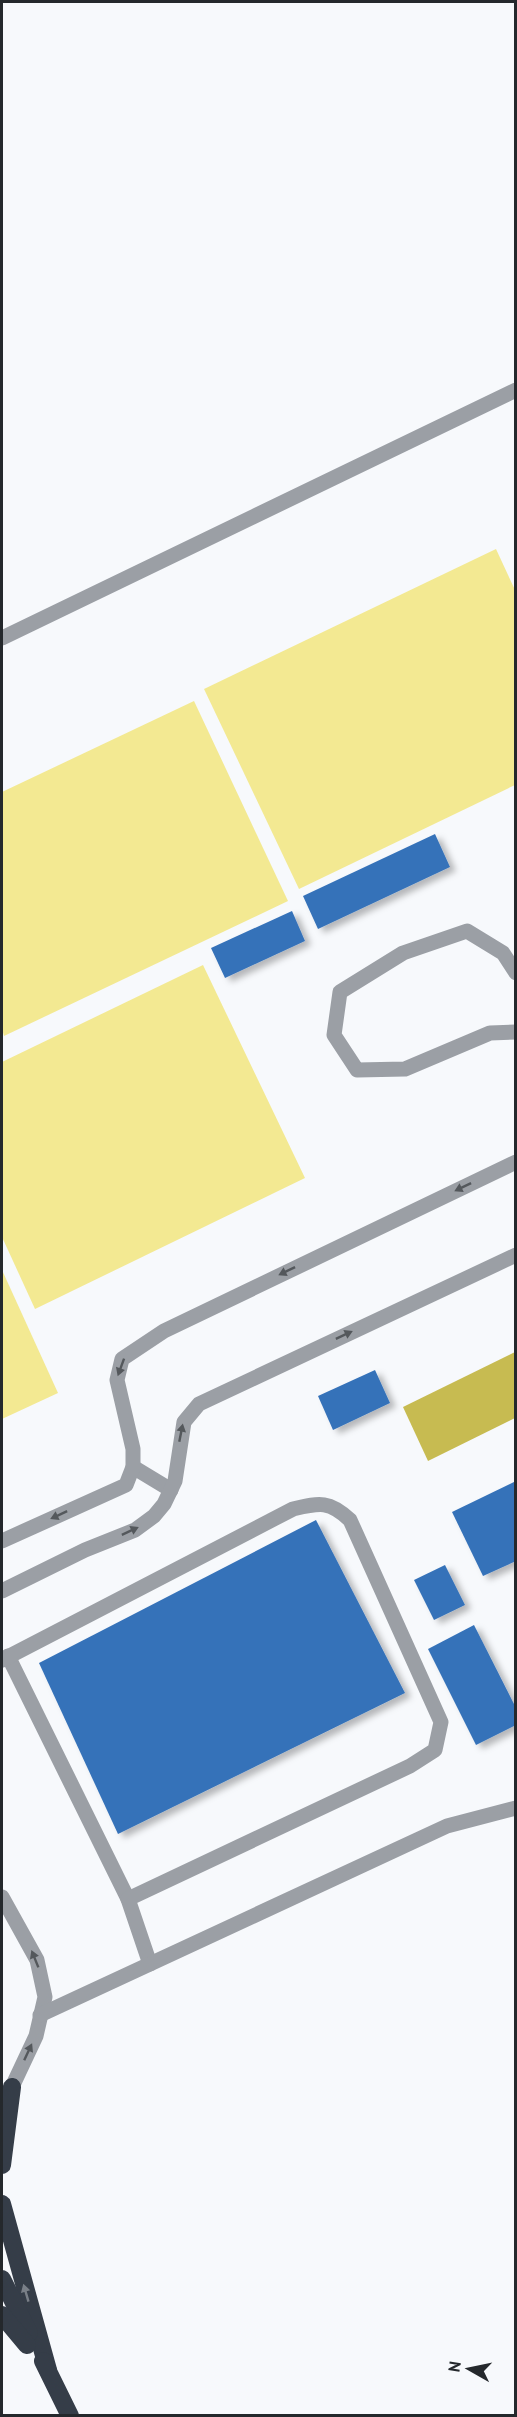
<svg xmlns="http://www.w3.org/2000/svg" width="517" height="2417" viewBox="0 0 517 2417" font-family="'PT Sans',sans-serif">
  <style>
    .green { fill: #f3e992 }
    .water { fill: #c7bb51 }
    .building { fill: #3672b9; filter: url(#shadow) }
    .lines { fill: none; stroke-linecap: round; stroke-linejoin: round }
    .minor { stroke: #9b9fa5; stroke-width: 15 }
    .highway { stroke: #353d48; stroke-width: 18 }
    .oneway { fill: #54585c }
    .oneway2 { fill: #797f87 }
  </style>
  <defs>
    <filter id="shadow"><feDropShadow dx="6" dy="4" stdDeviation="3" flood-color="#0004"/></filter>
  </defs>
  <rect width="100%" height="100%" fill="#f7f9fc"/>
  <!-- green -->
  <g class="green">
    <path d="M496 549 515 590V785L299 889 204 689Z"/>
    <path d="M194 701 288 901 4 1036 2 1029V792Z"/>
    <path d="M203 965 305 1178 35 1309 2 1237V1062Z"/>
    <path d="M2 1270 58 1393 2 1419Z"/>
  </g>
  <!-- water -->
  <path class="water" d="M515 1352V1418L428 1461 403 1407Z"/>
  <!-- building -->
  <g class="building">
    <path d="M435 834 450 867 318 929 303 896Z"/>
    <path d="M292 911 305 941 225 978 211 948Z"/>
    <path d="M375 1370 390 1403 333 1430 318 1396Z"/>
    <path d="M516 1481V1561L483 1576 452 1512Z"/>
    <path d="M316 1520 405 1693 118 1834 39 1663Z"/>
    <path d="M445 1565 465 1605 434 1620 414 1580Z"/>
    <path d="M474 1625 516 1708V1725L476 1745 428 1649Z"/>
  </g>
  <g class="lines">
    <!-- minor -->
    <g class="minor">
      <path d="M2 638 516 390"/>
      <path d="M516 973 503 953 467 931 403 953 340 992 334 1035 357 1070 405 1069 490 1033 516 1032"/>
      <path d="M133 1467 171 1490"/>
      <path d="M2 1541 126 1485 133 1467V1449L117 1380 122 1359 164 1331 516 1162"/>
      <path d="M2 1591 85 1550 135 1530 154 1516 164 1504 175 1481 184 1422 199 1404 516 1255"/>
      <path d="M8 1656 128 1899"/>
      <path d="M2 1660 293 1509C319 1503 329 1500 350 1520L441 1722 435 1750 410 1766 128 1899 150 1964"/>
      <path d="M2 1897 37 1960 45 1997 36 2036 12 2087 2 2098"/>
      <path d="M40 2015 447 1826 516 1808"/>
    </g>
    <!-- highway -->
    <g class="highway">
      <path d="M2 2165 12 2087"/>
      <path d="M2 2204 48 2370"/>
      <path d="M2 2279 29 2333"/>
      <path d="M2 2315 27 2345"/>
      <path d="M43 2361 70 2416"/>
    </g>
  </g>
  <!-- one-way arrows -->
  <defs><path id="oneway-solid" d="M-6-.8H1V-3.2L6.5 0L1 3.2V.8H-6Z" transform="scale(1.5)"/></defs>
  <g class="oneway">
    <use href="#oneway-solid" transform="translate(463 1187) rotate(154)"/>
    <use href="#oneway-solid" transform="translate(287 1271) rotate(154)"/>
    <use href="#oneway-solid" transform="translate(344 1335) rotate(-25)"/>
    <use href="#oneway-solid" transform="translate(121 1367) rotate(110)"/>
    <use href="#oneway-solid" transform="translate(181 1433) rotate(-79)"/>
    <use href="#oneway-solid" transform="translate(59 1515) rotate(155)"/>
    <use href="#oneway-solid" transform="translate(130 1531) rotate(-25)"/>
    <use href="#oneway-solid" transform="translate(35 1959) rotate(-112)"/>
    <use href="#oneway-solid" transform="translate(28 2052) rotate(-65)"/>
  </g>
  <use class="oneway2" href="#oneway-solid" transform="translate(26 2293) rotate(-106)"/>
  <!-- border -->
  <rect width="517" height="2417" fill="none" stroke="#24282c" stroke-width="6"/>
  <!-- north arrow -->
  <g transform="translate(469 2369) rotate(279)" stroke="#f7f9fc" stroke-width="4.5" paint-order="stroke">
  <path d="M0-4.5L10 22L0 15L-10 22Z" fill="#24282c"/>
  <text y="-9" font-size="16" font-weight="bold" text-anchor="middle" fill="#24282c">N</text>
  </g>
</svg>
